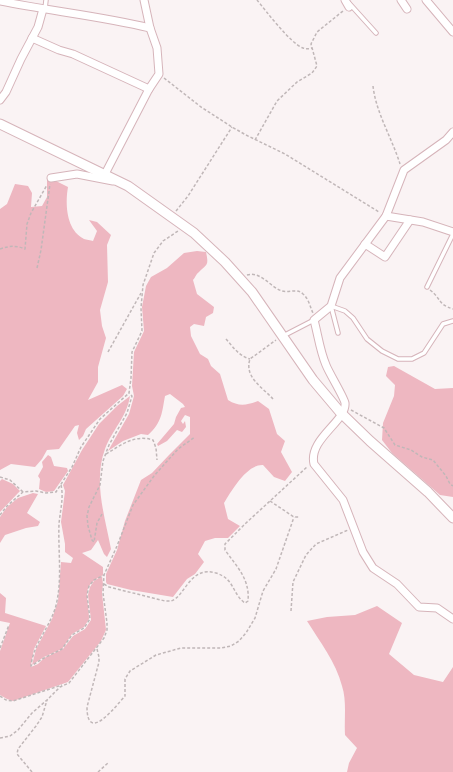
<svg xmlns="http://www.w3.org/2000/svg" width="453" height="772" viewBox="0 0 453 772" font-family="'Nunito Sans',sans-serif">
  <style>
    .green { fill: #eeb7c1 }
    .lines { fill: none; stroke-linecap: round; stroke-linejoin: round }
    .service-casing { stroke: #d6b4ba; stroke-width: 5.5 }
    .minor-casing { stroke: #d6b4ba; stroke-width: 9 }
    .tertiary-casing { stroke: #d6b4ba; stroke-width: 11 }
    .path { stroke: #c0b7b8; stroke-width: 1.5; stroke-dasharray: 3 2; stroke-linecap: butt }
    .service { stroke: #fff; stroke-width: 3.5 }
    .minor { stroke: #fff; stroke-width: 7 }
    .tertiary { stroke: #fff; stroke-width: 9 }
  </style>
  <rect width="100%" height="100%" fill="#faf3f4"/>
  <!-- green -->
  <g class="green">
    <path d="M47 180 56 181 68 187C65 204 66 230 84 239 86 240 91 240 93 241L97 231 89 220 97 222 111 235 107 245 108 282 100 310 102 326 106 338 98 367V382L88 400 122 385 127 389 123 396 86 429 83 436 79 440 77 433 79 425 75 426 59 449 47 450 42 459 35 467 11 464 0 470V209L7 204 15 184 28 186 32 193 31 207 42 206 47 197Z"/>
    <path d="M197 251 206 252C209 266 207 264 199 272 196 274 195 278 193 280L197 294 214 307 213 313 206 317 204 326 194 324 190 327 191 336 200 354 208 359 211 366 220 374 228 400C239 407 247 405 258 401L269 409 277 434 285 441 281 452 292 472 285 481 274 477 263 465C247 464 232 490 224 503L228 519 240 526 228 538H215L205 541 198 554 204 562 195 574 187 579 173 597 131 590 107 584 106 582V574L117 550 125 521 141 480 152 473 169 455 190 434V417L185 415 181 421 183 424 185 421 186 427 182 432 177 430 167 441 158 446 157 444 174 424 176 417 181 408 185 407 183 404 170 394 165 396C162 412 162 423 148 435L141 434 123 441 108 451 129 414 134 396 132 386 134 352 144 331 142 307 146 286 151 277 167 268 184 253Z"/>
    <path d="M394 366 435 389 453 388V497L440 495 392 453 382 440 383 423 394 396 395 385 386 376 388 367Z"/>
    <path d="M130 396C127 417 112 430 105 449 93 481 105 517 111 549L107 557 104 554 98 540 91 550 82 553 103 567V575C79 587 89 597 89 619L84 627 72 634 62 649 44 657 32 665 36 649 52 619 58 601 61 562 71 563 73 558 65 552V544L61 522 65 491 63 485 82 450 99 424 117 406Z"/>
    <path d="M48 455 51 457 54 466 67 468 68 471 54 491 46 492 39 489 40 479 38 476 43 467 42 462Z"/>
    <path d="M2 479 13 484 20 491 0 512V481Z"/>
    <path d="M33 493 38 494 27 513 40 522 38 526 26 528 5 535 0 543V517L7 507 18 498Z"/>
    <path d="M102 576 103 584 102 593 106 630 101 641 68 682 13 701 7 699 0 695V651L10 623 0 621V593L6 598 5 613 46 626 34 649 31 665V667L38 664 44 658 63 649 73 636 85 629 91 620 88 595 90 587 94 581Z"/>
    <path d="M377 606 402 623 389 654 414 675 443 682 453 667V772H347L349 763 357 748 345 735C344 719 347 701 342 686 336 662 320 642 307 621L327 617 355 615Z"/>
  </g>
  <g class="lines">
    <defs>
      <g id="service">
        <path d="M348 2 376 33"/>
        <path d="M45 9 46 0"/>
        <path d="M427 287 453 234"/>
        <path d="M331 306 345 311 353 318 367 339 382 351 398 359H412L424 353 443 324 453 321"/>
        <path d="M331 306 338 333"/>
        <path d="M283 336 314 320"/>
      </g>
      <g id="minor">
        <path d="M345 0 349 7"/>
        <path d="M401 0 407 9"/>
        <path d="M426 0 453 32"/>
        <path d="M0 1C50 11 101 16 150 28"/>
        <path d="M32 38 59 50 73 54 149 89"/>
        <path d="M0 100 6 92 21 59 38 27 43 9"/>
        <path d="M453 132 446 140 404 170 386 216 340 278 331 306 314 320C318 335 320 351 326 365 329 373 344 397 345 403 347 421 308 439 314 464L343 500 363 552 373 568 397 584 419 607 437 608 453 619"/>
        <path d="M105 174 149 89 159 74 157 48 150 28 144 0"/>
        <path d="M51 178 77 174 113 181"/>
        <path d="M386 216 423 222 453 232"/>
        <path d="M365 244 385 257 410 220"/>
      </g>
      <path id="tertiary" d="M0 124 128 186 194 233 225 262 252 292 313 380 340 412 370 441 428 492 453 518"/>
    </defs>
    <!-- service casing -->
    <use href="#service" class="service-casing"/>
    <!-- minor casing -->
    <use href="#minor" class="minor-casing"/>
    <!-- tertiary casing -->
    <use href="#tertiary" class="tertiary-casing"/>
    <!-- path -->
    <g class="path">
      <path d="M257 0C266 11 291 44 303 48 306 49 309 49 312 48"/>
      <path d="M164 78 201 107 232 127 246 135 285 154 379 212"/>
      <path d="M373 86C376 113 392 138 400 164"/>
      <path d="M255 140 277 101 297 82 312 73 317 66 311 44 317 32 343 11"/>
      <path d="M176 211 188 196 232 127"/>
      <path d="M0 249C9 246 16 245 25 249L27 224 31 213 47 185"/>
      <path d="M37 268 41 250 50 184"/>
      <path d="M247 275C261 271 270 287 282 291 289 293 297 288 303 294 309 299 310 307 313 313"/>
      <path d="M430 290C442 299 437 304 453 309"/>
      <path d="M226 339C233 347 239 356 250 359"/>
      <path d="M108 352 141 293"/>
      <path d="M273 399C262 387 244 377 250 359L276 340"/>
      <path d="M351 410 384 428 395 445 411 450 422 457 433 460 446 476 450 484 453 486"/>
      <path d="M106 454C121 445 135 434 153 440L156 448 157 460"/>
      <path d="M0 477 10 480 23 492"/>
      <path d="M61 485C64 498 60 511 59 524 58 550 62 576 57 601 53 624 33 643 31 666L44 658 62 649 72 635 84 628 90 619 87 595 89 586 94 580 104 575"/>
      <path d="M270 501 294 517H300"/>
      <path d="M102 514 97 523 94 542 92 540 88 526 87 516 89 507 100 485 103 461 109 445 127 413 132 396 129 393 131 378 132 352 142 331 141 308 143 285 154 253 163 241 178 231"/>
      <path d="M0 515 7 506 23 492 36 491 46 493 56 492 72 467 81 447 100 419 129 393"/>
      <path d="M104 584 109 587 165 601C166 601 171 601 171 601 185 597 190 565 216 573 235 579 232 594 245 603L248 601C250 579 237 567 225 550V544L246 523 307 467"/>
      <path d="M291 611 293 582 306 555 316 544 348 530"/>
      <path d="M0 648 9 625"/>
      <path d="M97 649 99 657V662L87 707C87 744 115 707 125 696V679L130 671 156 655 181 648H221L231 646 239 641 246 633 255 618 263 591 276 569 294 517"/>
      <path d="M0 696 6 700 13 701 62 685"/>
      <path d="M0 738 10 736 18 730 32 713 47 700 60 687 69 683 104 638 107 630V623L103 593 104 575 117 546 133 505 154 476 178 449 195 437"/>
      <path d="M32 772 17 754 18 749 36 726 42 717 47 700"/>
      <path d="M98 772 108 763"/>
    </g>
    <!-- service -->
    <use href="#service" class="service"/>
    <!-- minor -->
    <use href="#minor" class="minor"/>
    <!-- tertiary -->
    <use href="#tertiary" class="tertiary"/>
  </g>
</svg>
